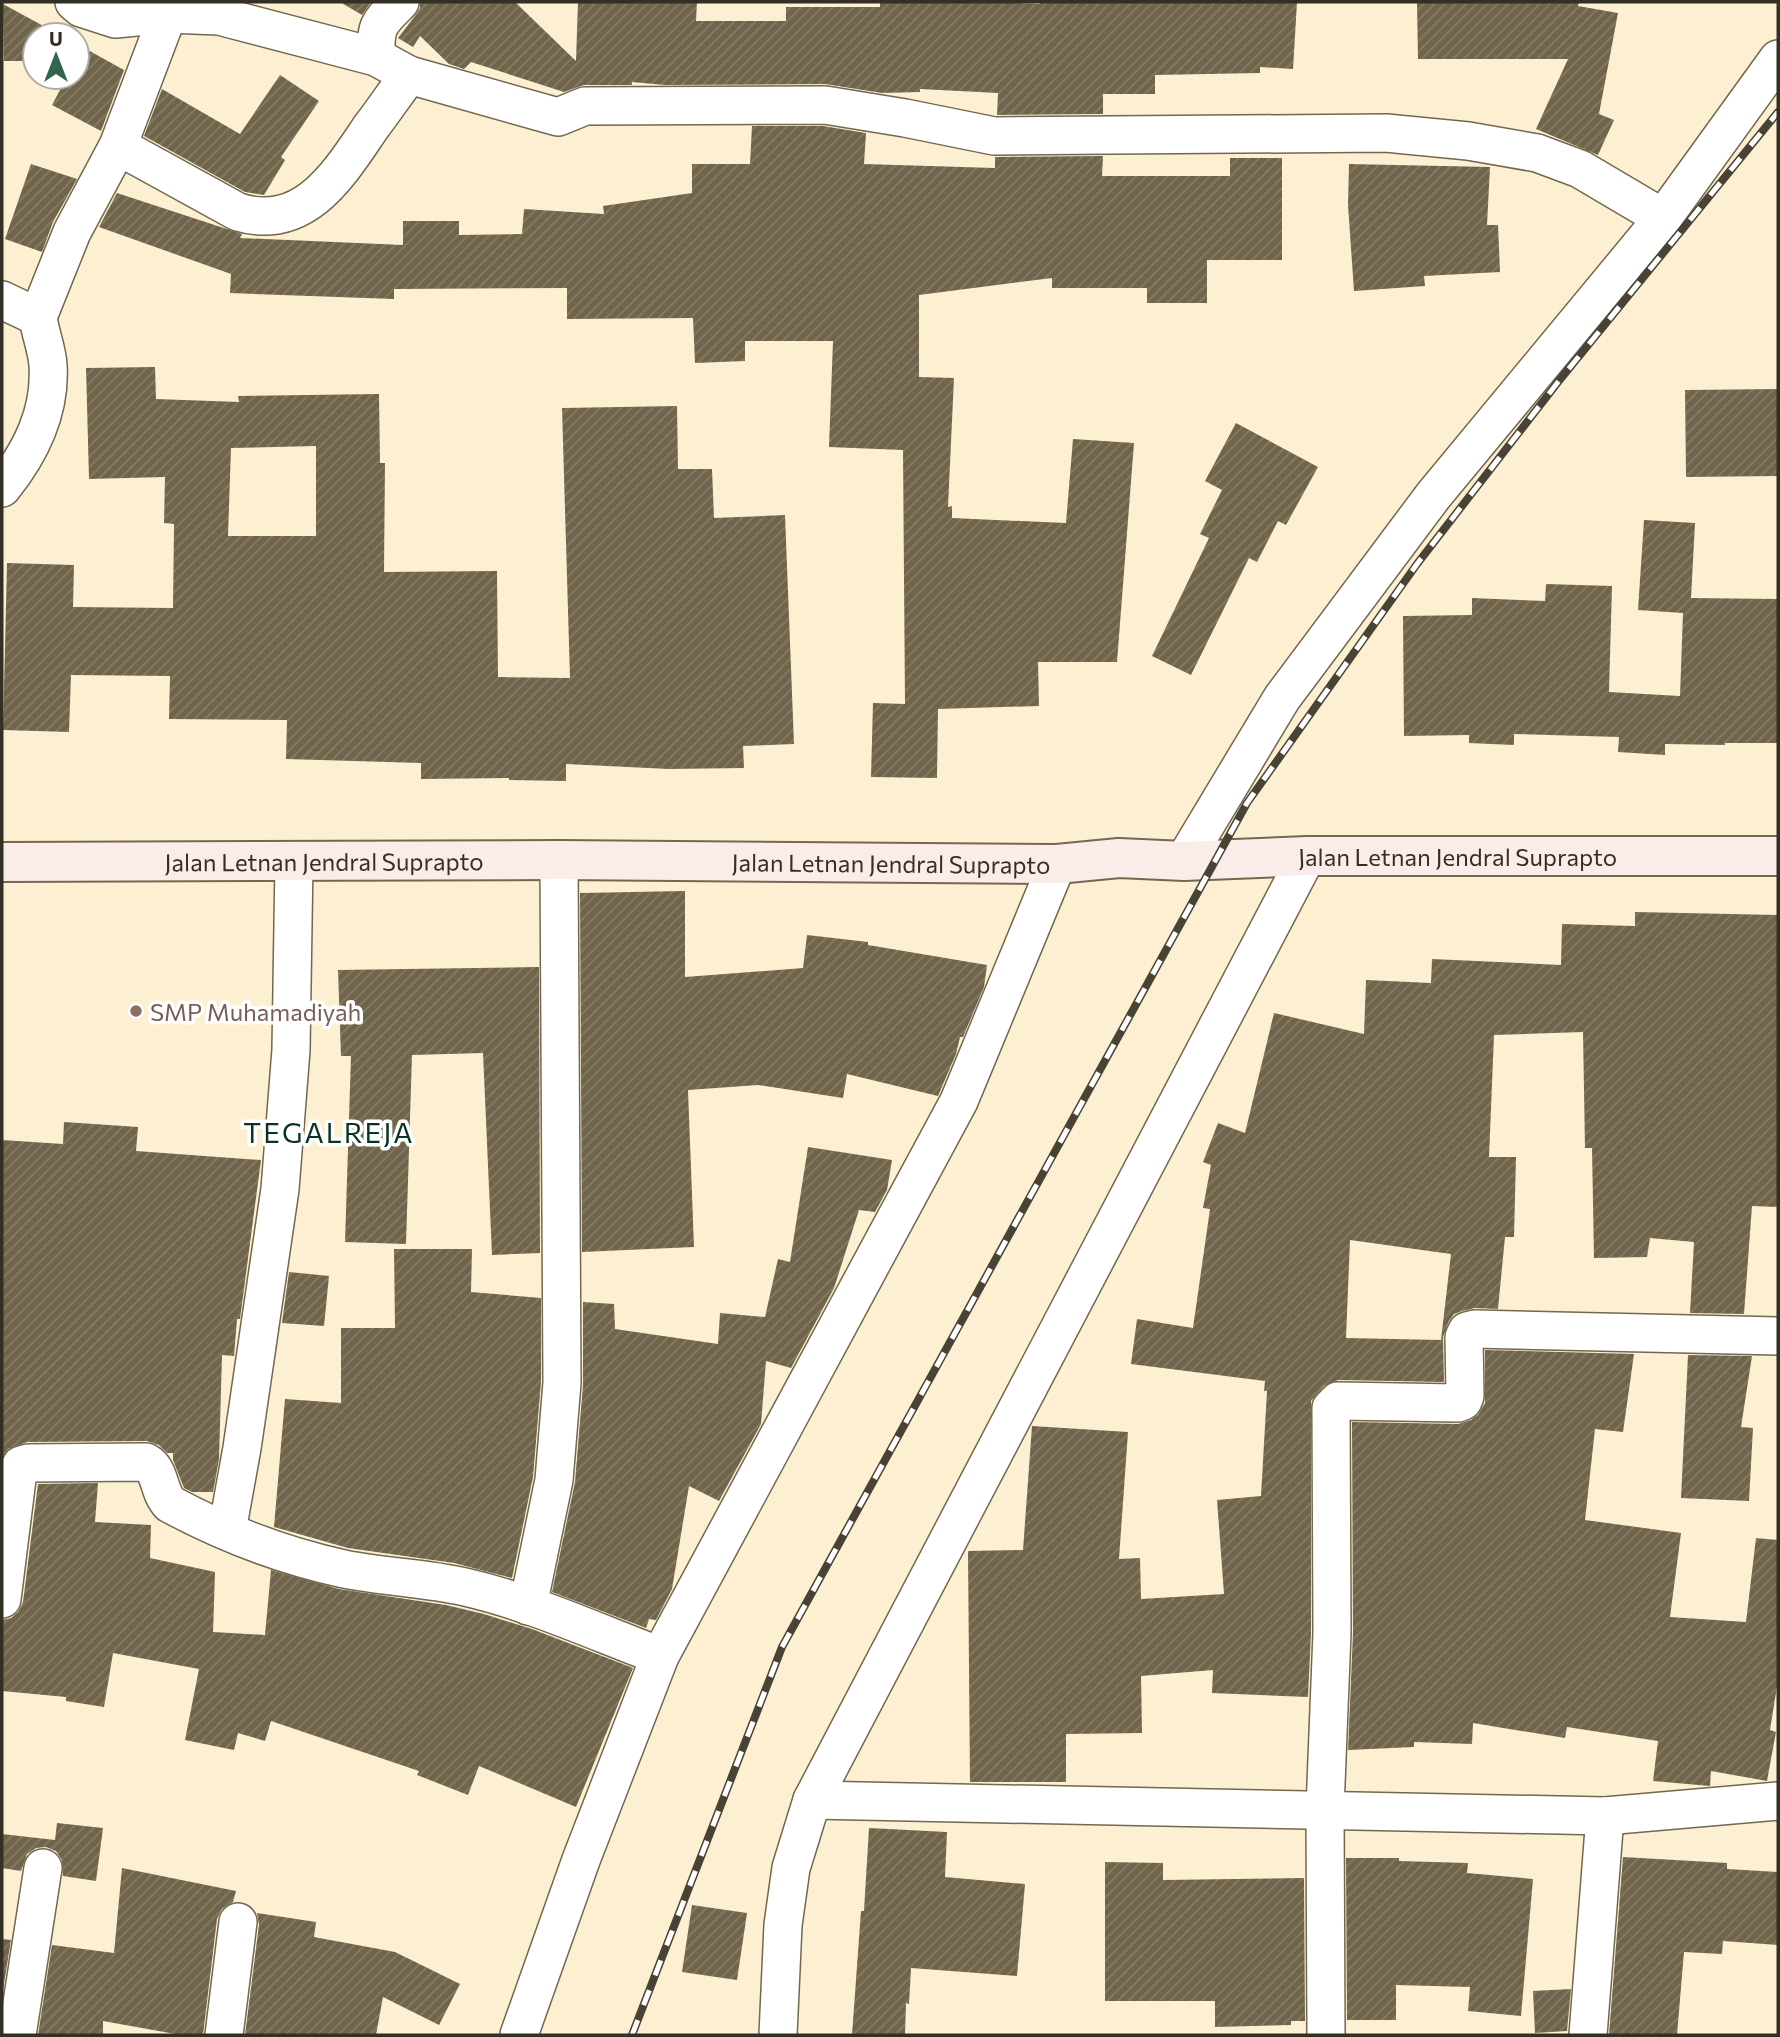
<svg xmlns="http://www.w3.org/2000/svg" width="1780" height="2037" viewBox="0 0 1780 2037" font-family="Commissioner,sans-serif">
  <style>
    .building { fill: url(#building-hatch); fill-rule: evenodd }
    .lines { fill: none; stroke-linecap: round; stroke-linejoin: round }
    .street-casing { stroke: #73674e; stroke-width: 40 }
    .secondary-casing { stroke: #73674e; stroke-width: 42 }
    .street { stroke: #fff; stroke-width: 37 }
    .secondary { stroke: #faede9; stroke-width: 38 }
    .rail-casing { stroke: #494336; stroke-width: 8 }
    .rail { stroke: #fff; stroke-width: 5; stroke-dasharray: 16; stroke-linecap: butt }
    .education-dot { fill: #8d6e63; stroke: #fff; stroke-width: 2.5 }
    .labels { text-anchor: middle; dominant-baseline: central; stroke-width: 7; stroke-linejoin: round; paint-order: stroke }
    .street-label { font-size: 24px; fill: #342f24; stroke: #fff }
    .education-label { font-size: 24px; fill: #785e54; stroke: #fff; text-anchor: start }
    .quarter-label { font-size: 28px; letter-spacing: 2px; fill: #083522; stroke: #fff }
  </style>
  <defs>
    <pattern id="building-hatch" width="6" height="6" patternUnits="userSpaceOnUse" patternTransform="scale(1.75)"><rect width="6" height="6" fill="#70654b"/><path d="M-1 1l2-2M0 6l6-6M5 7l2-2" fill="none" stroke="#847c68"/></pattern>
  </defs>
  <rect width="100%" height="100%" fill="#fdf0d2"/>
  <!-- building -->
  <g class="building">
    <path d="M340 2H371L362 15Z"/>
    <path d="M420 2H515L576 61 578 2H697L696 21H786V7H880V2H991L1040 4V2H1297L1293 69 1260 67V73L1155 75V94H1103V114L997 115 998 93 920 89V92L882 93 825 84 665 85 632 82V85H584L564 92 471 62 464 69 449 64 420 36 413 47 398 38 415 16 420 8Z"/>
    <path d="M1417 2H1579L1578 6 1618 13 1599 114 1614 120 1598 155 1536 129 1568 59H1418Z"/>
    <path d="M3 4 60 35H35V61H4Z"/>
    <path d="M77 44 124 70 101 131 52 105 67 77H77Z"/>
    <path d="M280 75 319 101 281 157 285 160 264 195 245 192 144 136 162 89 240 134Z"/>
    <path d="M752 126H823L866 133 864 164 995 168V157L1103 156 1102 176H1230V158H1282V260H1207V303H1147V288H1052V278L919 295V377L954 378 948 507 952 506V518L1066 523 1073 439 1134 443 1117 662H1038L1039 706 938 709 937 778 871 777 873 703 905 704 903 450 829 447 833 341H745V361L695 363 693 318 567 319V288L394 289V299L230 293 231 274 99 227 117 193 242 234 240 238 403 245V221H459V235L522 234 524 209 604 214 603 206 692 193V164H750Z"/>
    <path d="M31 164 77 179 53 222 42 252 5 239Z"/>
    <path d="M1349 164 1490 167 1487 225H1498L1500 272 1424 276 1425 286 1354 291 1348 205Z"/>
    <path d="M155 367 156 399 239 402 238 396 379 394 380 463H385L384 572 497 571 498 677 570 678 562 408 677 406 678 469H712L714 518 785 515 794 744 743 746 744 768 669 769 566 764V781L509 780V778L421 779V763L286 759 287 720 169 719 170 676 71 675 69 732 3 730 7 563 74 565 73 607 173 608 174 524 164 523 165 477 89 479 86 368ZM316 446V536H228L231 448Z"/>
    <path d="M1778 389V476L1686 477 1685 390Z"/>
    <path d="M1236 423 1318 467 1286 525 1278 521 1257 562 1249 558 1191 675 1152 656 1209 538 1200 534 1222 490 1205 481Z"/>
    <path d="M1644 520 1695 523 1691 598 1778 599V743H1725V745L1665 744V755L1618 752 1619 737 1514 734V745L1469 743V735L1404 736 1403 616 1472 615V598L1545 601 1546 584 1612 586 1609 692 1680 696 1683 613 1638 610Z"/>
    <path d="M685 891V977L803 968 807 935 868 942V945L987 965 984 987 963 1037H960L956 1054 938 1096 847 1074 843 1098 758 1085 688 1090 694 1247 582 1252 580 893Z"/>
    <path d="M1635 912 1778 915V1207L1752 1206 1744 1314 1690 1313 1694 1242 1650 1238 1647 1257 1594 1258 1592 1148H1585L1583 1032 1494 1035 1489 1157H1516L1514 1237H1505L1498 1309 1475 1308 1462 1311 1454 1314 1449 1321 1443 1337 1444 1382 1338 1380 1324 1386 1311 1401V1633L1308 1697 1212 1693 1213 1670 1141 1676 1142 1733 1066 1734V1782H970L968 1551 1023 1550 1032 1426 1128 1432 1119 1559 1140 1558 1141 1599 1224 1594 1217 1500 1261 1496 1267 1391H1264L1265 1381 1131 1364 1137 1319 1193 1328 1210 1209 1203 1208 1211 1165 1203 1162 1218 1123 1245 1133 1274 1013 1364 1034 1366 980 1431 983 1432 959 1561 965 1562 924 1635 926ZM1350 1240 1451 1254 1441 1340 1346 1338Z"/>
    <path d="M539 967 540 1253 492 1255 483 1053 412 1055 406 1244 345 1242 351 1056H341L338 970Z"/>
    <path d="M64 1122 138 1127 136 1151 261 1160 240 1319H237L234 1356 222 1355 219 1459 213 1492H192L184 1488 173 1460V1453H167L159 1445 147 1441 27 1442 8 1449 2 1457V1140L63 1144Z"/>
    <path d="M808 1147 892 1160 887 1190 875 1212 859 1210 834 1288 791 1368 766 1361 761 1424 719 1501 689 1486 672 1589 656 1620 649 1619 646 1628 552 1592 575 1482 583 1385V1302L614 1304 615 1329 718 1344 720 1313 765 1317 778 1259 790 1262Z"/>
    <path d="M394 1249H472L471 1292 541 1298V1382L533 1477 512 1578 454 1563 348 1548 274 1527 285 1399 341 1403V1328H395Z"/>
    <path d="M289 1272 329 1276 324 1326 282 1323Z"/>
    <path d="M1485 1350 1634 1354 1623 1432 1595 1429 1585 1520 1681 1533 1670 1617 1746 1622 1756 1538 1778 1540V1680L1770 1730 1776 1732 1767 1781 1711 1771 1710 1786 1653 1781 1658 1741 1567 1727 1565 1738 1473 1723 1472 1744 1414 1742V1747L1348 1750 1353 1633 1352 1422 1458 1424 1471 1420 1478 1415 1485 1403Z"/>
    <path d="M1688 1355 1752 1356 1741 1427 1753 1428 1749 1501 1681 1498Z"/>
    <path d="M98 1483 95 1522 151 1525 150 1558 215 1572 213 1632 265 1635 271 1570 339 1589 446 1605 484 1614 532 1629 633 1668 576 1807 479 1766 468 1795 417 1775 419 1771 271 1721 265 1741 238 1733 234 1750 185 1740 199 1669 113 1653 104 1707 66 1701V1697L2 1691V1620L11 1618 18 1612 23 1602 38 1484Z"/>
    <path d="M57 1823 103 1828 96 1881 63 1876 62 1860 56 1851 46 1847 36 1848 27 1854 21 1871 2 1868V1834L55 1840Z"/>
    <path d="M869 1828 947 1832 945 1877 1025 1884 1017 1976 911 1968 909 2004 906 2003 905 2035H852L861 1911H864Z"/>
    <path d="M1623 1857 1727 1863V1869L1778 1872V1945L1723 1941 1722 1954 1684 1952 1677 2035H1609Z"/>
    <path d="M1346 1858H1399V1861L1468 1863 1467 1873 1533 1879 1521 2016 1468 2011 1470 1987 1396 1985V2020H1347Z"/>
    <path d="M1105 1862 1163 1863V1880L1304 1878 1305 2021H1291V2025L1215 2027V2001H1105Z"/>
    <path d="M122 1868 236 1891 233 1902 222 1909 217 1919 203 2035H181L103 2021V2035H38L52 1945 114 1953Z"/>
    <path d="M692 1905 747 1913 737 1980 682 1972Z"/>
    <path d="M257 1913 316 1922 314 1937 395 1952 460 1984 439 2025 383 1997 376 2035H245L259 1925Z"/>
    <path d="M2 1939 11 1940 2 1996Z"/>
    <path d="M1571 1989 1567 2031 1535 2033 1533 1991Z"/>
  </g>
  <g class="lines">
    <defs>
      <g id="street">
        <path d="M74 2 81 8 115 19 168 14 219 16 376 57 409 75 558 117 585 106 825 105 905 118 994 136 1386 133 1468 141 1537 153 1580 169 1663 218"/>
        <path d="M376 57C375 25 379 23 400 2"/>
        <path d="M118 146 238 212C305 232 339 174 371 127 384 110 396 92 409 75"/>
        <path d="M2 300 38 317 72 232 118 146 168 14"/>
        <path d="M2 488C31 452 51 412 48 365 47 349 40 333 38 317"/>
        <path d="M1184 861 1282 698 1433 496 1663 218 1778 59"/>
        <path d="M227 1531 242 1448 280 1189 291 1050 294 861"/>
        <path d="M2 1599 18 1471 21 1465 28 1463 146 1462C161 1470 158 1492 170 1504 224 1533 284 1556 344 1569 384 1577 425 1578 465 1587 531 1602 596 1632 660 1656"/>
        <path d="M528 1606 554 1480 562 1383 559 860"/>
        <path d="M812 1800 1605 1816 1778 1801"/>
        <path d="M17 2035 43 1868"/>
        <path d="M224 2035 238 1922"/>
        <path d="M519 2035 581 1860 660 1656 959 1101 1057 864"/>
        <path d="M778 2035 783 1925 791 1868 812 1800 1307 856"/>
        <path d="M1326 2035 1325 1809 1332 1633 1331 1408 1338 1401 1458 1403 1463 1401 1465 1396 1464 1337 1467 1331 1475 1329 1778 1336"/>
        <path d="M1588 2035 1605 1816"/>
      </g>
      <g id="secondary">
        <path id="s1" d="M2 862 559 860 1057 864 1119 858 1184 861 1307 856H1778"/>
      </g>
    </defs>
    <!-- street casing -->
    <use href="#street" class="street-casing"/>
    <!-- secondary casing -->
    <use href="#secondary" class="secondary-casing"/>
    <!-- street -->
    <use href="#street" class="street"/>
    <!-- secondary -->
    <use href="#secondary" class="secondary"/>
    <defs>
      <path id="rail" d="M632 2035 782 1647 1247 803 1417 564 1558 382 1778 112"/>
    </defs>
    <!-- rail casing -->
    <use href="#rail" class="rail-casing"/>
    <!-- rail -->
    <use href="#rail" class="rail"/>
  </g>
  <!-- markers -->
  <circle class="education-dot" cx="136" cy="1011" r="7"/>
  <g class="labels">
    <!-- street labels -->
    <g class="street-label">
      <text stroke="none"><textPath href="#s1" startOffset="1456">Jalan Letnan Jendral Suprapto</textPath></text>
      <text stroke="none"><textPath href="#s1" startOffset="322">Jalan Letnan Jendral Suprapto</textPath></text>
      <text stroke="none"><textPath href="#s1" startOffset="889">Jalan Letnan Jendral Suprapto</textPath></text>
    </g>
    <!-- education labels -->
    <g class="education-label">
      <text x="150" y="1011">SMP Muhamadiyah</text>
    </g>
    <!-- quarter labels -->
    <g class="quarter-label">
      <text x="329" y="1132">TEGALREJA</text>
    </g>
  </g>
  <!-- border -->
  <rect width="1780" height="2037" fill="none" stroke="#342f24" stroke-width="7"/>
  <!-- north arrow -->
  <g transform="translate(56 56)"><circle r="33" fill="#ffffff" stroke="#aeaca7" stroke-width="2"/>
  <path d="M0-5L12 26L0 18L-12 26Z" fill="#31664b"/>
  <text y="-10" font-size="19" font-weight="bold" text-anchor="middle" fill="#342f24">U</text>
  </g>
</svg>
